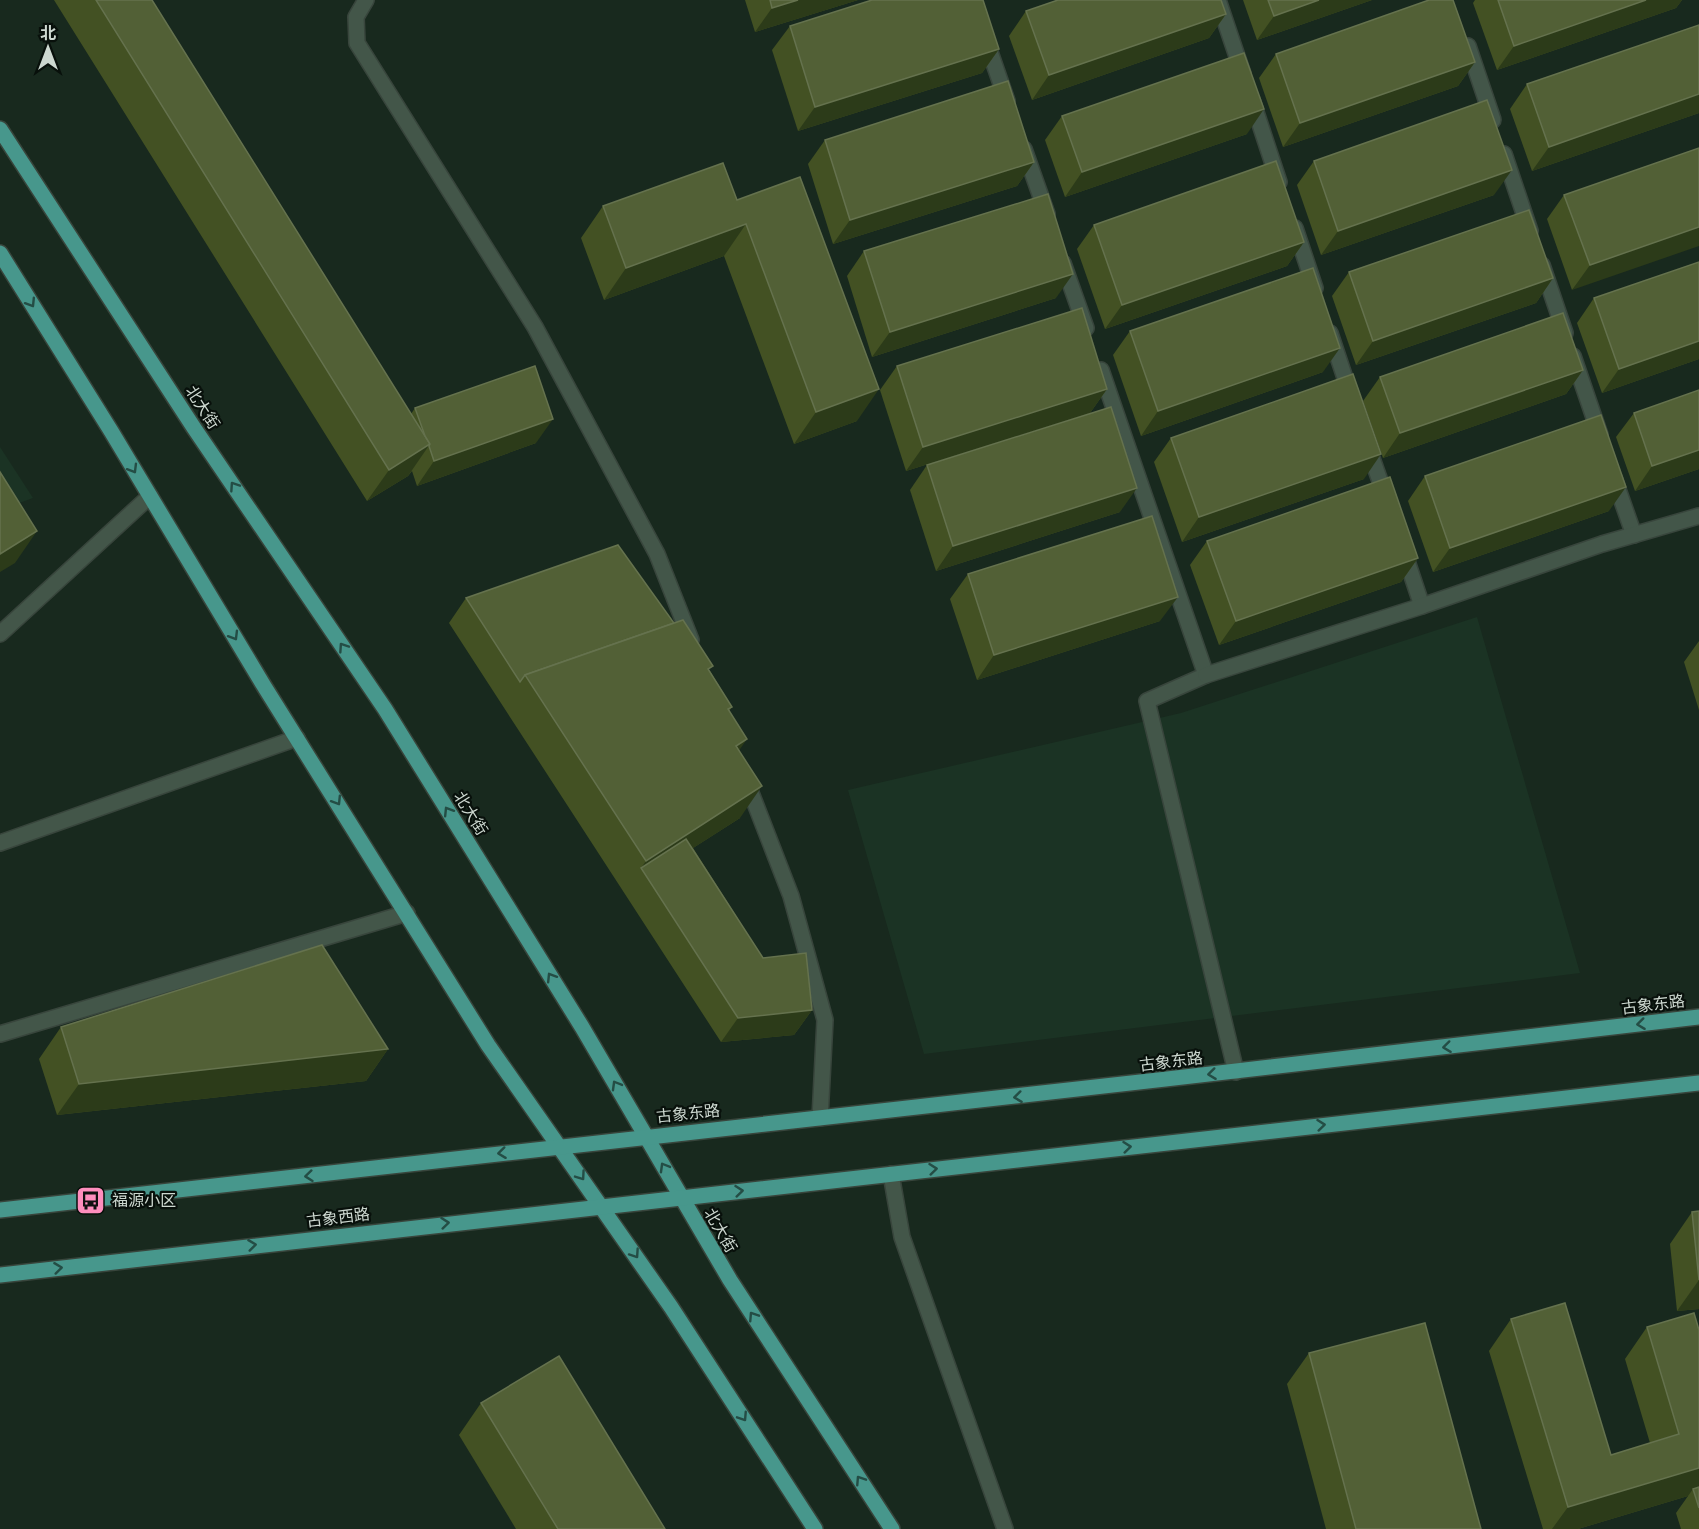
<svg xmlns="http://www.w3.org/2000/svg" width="1699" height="1529" viewBox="0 0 1699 1529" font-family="'IBM Plex Serif','Noto Sans SC',serif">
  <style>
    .built { fill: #1b3324 }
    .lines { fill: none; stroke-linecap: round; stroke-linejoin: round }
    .minor-casing { stroke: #38453c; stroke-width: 18 }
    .major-casing { stroke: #38453c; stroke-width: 18 }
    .minor { stroke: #435649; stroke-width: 15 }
    .major { stroke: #47978c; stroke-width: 15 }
    .wall { fill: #435123 }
    .shaded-wall { fill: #2c3b19 }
    .building { fill: #526036; stroke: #65724e; stroke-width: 1.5 }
    .oneway { stroke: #244d45 }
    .labels { text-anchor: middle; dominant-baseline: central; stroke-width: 4.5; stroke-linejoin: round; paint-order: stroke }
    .street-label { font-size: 16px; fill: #cdd8d0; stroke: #08100b }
    .poi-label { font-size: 16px; fill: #cdd8d0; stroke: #08100b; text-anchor: start }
  </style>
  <rect width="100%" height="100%" fill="#18291e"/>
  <!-- built -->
  <g class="built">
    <path d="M0 447 33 498 0 510Z"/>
    <path d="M1477 617 1580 973 924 1054 848 790 1181 713Z"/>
  </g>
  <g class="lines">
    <defs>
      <g id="minor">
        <path d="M366 0 356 17 357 43 535 327 657 554 691 640"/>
        <path d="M972 0 1007 101"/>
        <path d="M1218 0 1243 74"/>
        <path d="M1468 46 1493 120"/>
        <path d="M1252 100 1279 182"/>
        <path d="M1024 149 1047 214"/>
        <path d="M1504 154 1530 231"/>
        <path d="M1295 228 1315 288"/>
        <path d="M1063 263 1086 328"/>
        <path d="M1542 265 1565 333"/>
        <path d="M1330 333 1351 396"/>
        <path d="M1573 356 1600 435"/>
        <path d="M1101 370 1206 675 1147 701 1236 1072"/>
        <path d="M1368 447 1386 498"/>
        <path d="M1614 478 1634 535"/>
        <path d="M1404 552 1422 606"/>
        <path d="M0 634 150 496"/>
        <path d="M1206 675 1422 606 1602 544 1699 516"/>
        <path d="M746 780 791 896 825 1020 820 1118"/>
        <path d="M0 843 297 738"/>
        <path d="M0 1034 407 913"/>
        <path d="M891 1174 902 1237 1005 1529"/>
      </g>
      <g id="major">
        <path d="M0 129 194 428 385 709 582 1027 730 1280 892 1529"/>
        <path d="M0 253 111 431 264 686 488 1045 671 1307 815 1529"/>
        <path d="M0 1210C567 1147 1133 1084 1699 1017"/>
        <path d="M0 1275 1699 1083"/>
      </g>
    </defs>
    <!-- minor casing -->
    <use href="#minor" class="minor-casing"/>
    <!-- major casing -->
    <use href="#major" class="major-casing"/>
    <!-- minor -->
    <use href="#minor" class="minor"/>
    <!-- major -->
    <use href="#major" class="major"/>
  </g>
  <!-- wall -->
  <g class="wall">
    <path d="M54 0H152L411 414 415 408 536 443 417 486 412 471 408 476 367 501Z"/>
    <path d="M745 0H858L755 32Z"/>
    <path d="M1243 0H1372L1257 40Z"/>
    <path d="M1475 0H1682L1676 8 1497 70 1473 3Z"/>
    <path d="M1026 11 1226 14 1209 38 1032 100 1009 36Z"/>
    <path d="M1699 25V113L1532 171 1510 109 1527 84Z"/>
    <path d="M790 26 999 49 982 73 798 131 772 50Z"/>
    <path d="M1276 54 1475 62 1458 86 1283 147 1259 78Z"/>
    <path d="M1062 116 1247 134 1065 197 1045 140Z"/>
    <path d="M825 140 1034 162 1017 186 833 244 808 164Z"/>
    <path d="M1699 148 1572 290 1547 219 1564 195Z"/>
    <path d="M1314 161 1494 195 1321 255 1297 185Z"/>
    <path d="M737 200 857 421 794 444 724 256 604 300 581 238 603 206Z"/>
    <path d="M1094 225 1304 242 1287 266 1105 329 1077 249Z"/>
    <path d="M864 251 1056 298 872 357 847 276Z"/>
    <path d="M1699 262V359L1602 393 1577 323 1594 298Z"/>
    <path d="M1349 272 1553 278 1536 303 1356 365 1332 296Z"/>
    <path d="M1130 331 1323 372 1141 436 1113 355Z"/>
    <path d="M897 366 1107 389 1090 413 906 471 880 390Z"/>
    <path d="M1583 370 1566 394 1383 458 1363 401 1380 377Z"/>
    <path d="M1634 413 1699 469 1635 491 1616 437Z"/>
    <path d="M1171 438 1364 479 1182 542 1154 462Z"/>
    <path d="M927 465 1120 512 936 571 910 490Z"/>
    <path d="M1425 476 1609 511 1433 572 1408 501Z"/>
    <path d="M1207 541 1418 558 1401 582 1219 645 1190 565Z"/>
    <path d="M968 574 1160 621 977 680 950 599Z"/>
    <path d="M466 598 710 671 732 707 729 711 739 751 740 818 693 848 763 958 812 1010 794 1035 721 1042 449 623Z"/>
    <path d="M1699 641V710L1684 662Z"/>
    <path d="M61 1027 388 1049 366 1081 57 1115 39 1059Z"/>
    <path d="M1699 1211V1309L1677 1311 1670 1244 1692 1212Z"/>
    <path d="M1511 1319 1611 1455 1650 1443 1625 1359 1647 1327 1699 1330V1529H1681L1676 1513 1688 1496 1578 1529H1543L1489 1351Z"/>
    <path d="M1309 1353 1481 1529H1326L1287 1384Z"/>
    <path d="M481 1403 665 1529H516L459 1435Z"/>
  </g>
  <!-- shaded-wall -->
  <g class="shaded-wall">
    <path d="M798 0H858L755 32 772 8Z"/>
    <path d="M1319 0H1372L1257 40 1274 16Z"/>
    <path d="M1646 0H1682L1676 8 1497 70 1514 46Z"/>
    <path d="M1226 14 1209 38 1032 100 1049 75Z"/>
    <path d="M999 49 982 73 798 131 815 107Z"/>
    <path d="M1475 62 1458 86 1283 147 1300 123Z"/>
    <path d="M1699 94V113L1532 171 1549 147Z"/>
    <path d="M1264 109 1247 134 1065 197 1082 172Z"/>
    <path d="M1034 162 1017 186 833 244 850 220Z"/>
    <path d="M1512 170 1494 195 1321 255 1338 231Z"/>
    <path d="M746 224 724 256 604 300 626 268Z"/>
    <path d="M1699 227V246L1572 290 1590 265Z"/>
    <path d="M1304 242 1287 266 1105 329 1122 305Z"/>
    <path d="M1073 274 1056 298 872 357 890 332Z"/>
    <path d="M1553 278 1536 303 1356 365 1373 341Z"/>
    <path d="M1699 341V359L1602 393 1619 369Z"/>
    <path d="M1340 348 1323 372 1141 436 1158 411Z"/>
    <path d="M1583 370 1566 394 1383 458 1400 433Z"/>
    <path d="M879 389 857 421 794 444 816 412Z"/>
    <path d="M1107 389 1090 413 906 471 923 447Z"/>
    <path d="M553 419 536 443 417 486 434 461Z"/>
    <path d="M430 444 408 476 367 501 389 470Z"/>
    <path d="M1699 450V469L1635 491 1652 466Z"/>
    <path d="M1381 454 1364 479 1182 542 1199 517Z"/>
    <path d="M1626 487 1609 511 1433 572 1450 548Z"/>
    <path d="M1137 488 1120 512 936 571 953 546Z"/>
    <path d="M37 531 15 563 0 572V554Z"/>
    <path d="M1418 558 1401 582 1219 645 1236 621Z"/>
    <path d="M1178 597 1160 621 977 680 994 655Z"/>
    <path d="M747 739 725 771 736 746Z"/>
    <path d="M762 786 740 818 648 877 641 868 646 861Z"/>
    <path d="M812 1010 794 1035 721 1042 738 1018Z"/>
    <path d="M388 1049 366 1081 57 1115 79 1084Z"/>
    <path d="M1699 1280V1309L1677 1311Z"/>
    <path d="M1699 1468V1493L1693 1489 1688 1496 1578 1529H1552L1568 1507Z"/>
  </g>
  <!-- building -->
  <g class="building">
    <path d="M96 0H152L430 444 389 470Z"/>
    <path d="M770 0H798L772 8Z"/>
    <path d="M872 0H983L999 49 815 107 790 26Z"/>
    <path d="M1058 0H1221L1226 14 1049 75 1026 11Z"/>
    <path d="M1268 0H1319L1274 16Z"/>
    <path d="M1429 0H1453L1475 62 1300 123 1276 54Z"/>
    <path d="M1498 0H1646L1514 46Z"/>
    <path d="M1699 25V94L1549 147 1527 84Z"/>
    <path d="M1244 53 1264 109 1082 172 1062 116Z"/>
    <path d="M1008 81 1034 162 850 220 825 140Z"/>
    <path d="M1487 100 1512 170 1338 231 1314 161Z"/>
    <path d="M1699 148V227L1590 265 1564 195Z"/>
    <path d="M1276 161 1304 242 1122 305 1094 225Z"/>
    <path d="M723 163 737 200 800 177 879 389 816 412 746 224 626 268 603 206Z"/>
    <path d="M1048 194 1073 274 890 332 864 251Z"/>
    <path d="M1529 210 1553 278 1373 341 1349 272Z"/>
    <path d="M1699 262V341L1619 369 1594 298Z"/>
    <path d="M1313 268 1340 348 1158 411 1130 331Z"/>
    <path d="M1082 308 1107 389 923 447 897 366Z"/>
    <path d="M1563 313 1583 370 1400 433 1380 377Z"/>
    <path d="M535 366 553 419 434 461 429 446 430 444 425 436 415 408Z"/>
    <path d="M1353 374 1381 454 1199 517 1171 438Z"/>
    <path d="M1699 390V450L1652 466 1634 413Z"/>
    <path d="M1111 407 1137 488 953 546 927 465Z"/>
    <path d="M1601 415 1626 487 1450 548 1425 476Z"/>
    <path d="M0 472 37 531 0 554Z"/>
    <path d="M1390 477 1418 558 1236 621 1207 541Z"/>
    <path d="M1152 516 1178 597 994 655 968 574Z"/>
    <path d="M618 545 674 623 525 675 520 682 466 598Z"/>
    <path d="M683 620 713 666 708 669 732 707 728 709 747 739 736 746 762 786 646 861 525 675Z"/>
    <path d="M686 839 763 958 806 953 812 1010 738 1018 641 868Z"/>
    <path d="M322 945 388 1049 79 1084 61 1027Z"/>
    <path d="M1699 1211V1280L1692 1212Z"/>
    <path d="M1565 1303 1611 1455 1679 1434 1647 1327 1694 1313 1699 1330V1468L1568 1507 1511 1319Z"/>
    <path d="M1425 1323 1481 1529H1356L1309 1353Z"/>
    <path d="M559 1356 665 1529H558L481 1403Z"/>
    <path d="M1699 1487V1508L1693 1489Z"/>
  </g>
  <!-- one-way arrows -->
  <defs><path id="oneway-chevron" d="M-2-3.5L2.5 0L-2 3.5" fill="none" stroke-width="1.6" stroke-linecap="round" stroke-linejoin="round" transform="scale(1.5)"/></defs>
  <g class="oneway">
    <use href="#oneway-chevron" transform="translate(31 303) rotate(58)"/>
    <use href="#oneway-chevron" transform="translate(133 469) rotate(59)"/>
    <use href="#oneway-chevron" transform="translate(234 486) rotate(-124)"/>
    <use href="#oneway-chevron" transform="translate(234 636) rotate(59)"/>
    <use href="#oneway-chevron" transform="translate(343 647) rotate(-124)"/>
    <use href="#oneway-chevron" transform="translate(337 801) rotate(58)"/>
    <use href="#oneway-chevron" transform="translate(448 811) rotate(-122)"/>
    <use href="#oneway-chevron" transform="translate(551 977) rotate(-122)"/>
    <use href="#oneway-chevron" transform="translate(1641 1024) rotate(173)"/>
    <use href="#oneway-chevron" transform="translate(1447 1047) rotate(173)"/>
    <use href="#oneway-chevron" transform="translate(1212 1074) rotate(173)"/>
    <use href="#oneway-chevron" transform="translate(616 1085) rotate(-120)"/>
    <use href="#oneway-chevron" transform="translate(1018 1097) rotate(173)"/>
    <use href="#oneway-chevron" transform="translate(1321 1125) rotate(-6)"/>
    <use href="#oneway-chevron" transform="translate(1127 1147) rotate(-6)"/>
    <use href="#oneway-chevron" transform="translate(502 1153) rotate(173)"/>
    <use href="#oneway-chevron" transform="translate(664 1167) rotate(-120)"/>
    <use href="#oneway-chevron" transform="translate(933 1169) rotate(-6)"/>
    <use href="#oneway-chevron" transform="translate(309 1176) rotate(174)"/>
    <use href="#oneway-chevron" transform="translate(581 1176) rotate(55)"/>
    <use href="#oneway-chevron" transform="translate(739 1191) rotate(-6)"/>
    <use href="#oneway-chevron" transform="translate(445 1223) rotate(-6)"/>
    <use href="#oneway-chevron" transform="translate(252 1245) rotate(-7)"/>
    <use href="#oneway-chevron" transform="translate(635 1254) rotate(56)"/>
    <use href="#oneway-chevron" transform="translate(58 1268) rotate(-7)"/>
    <use href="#oneway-chevron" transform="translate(753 1316) rotate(-123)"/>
    <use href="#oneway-chevron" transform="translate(743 1417) rotate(57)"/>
    <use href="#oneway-chevron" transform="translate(860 1480) rotate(-123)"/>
  </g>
  <!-- icons -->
  <defs>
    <symbol id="bus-square" viewBox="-11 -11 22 22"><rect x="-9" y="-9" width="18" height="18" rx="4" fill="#fe8ebd" stroke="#08100b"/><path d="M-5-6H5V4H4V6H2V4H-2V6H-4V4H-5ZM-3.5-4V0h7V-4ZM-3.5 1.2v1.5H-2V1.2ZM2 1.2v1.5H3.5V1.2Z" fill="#111"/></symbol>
  </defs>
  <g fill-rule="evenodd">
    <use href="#bus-square" x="74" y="1184" width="33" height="33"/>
  </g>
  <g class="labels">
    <!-- street labels -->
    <g class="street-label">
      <text transform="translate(203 407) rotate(57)">北大街</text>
      <text transform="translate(471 813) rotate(58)">北大街</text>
      <text transform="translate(1653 1004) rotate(-7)">古象东路</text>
      <text transform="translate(1171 1061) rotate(-7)">古象东路</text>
      <text transform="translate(688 1113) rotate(-6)">古象东路</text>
      <text transform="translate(338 1217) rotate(-7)">古象西路</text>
      <text transform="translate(721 1230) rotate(60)">北大街</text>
    </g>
    <!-- poi labels -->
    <g class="poi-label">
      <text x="112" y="1200">福源小区</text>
    </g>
  </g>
  <!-- north arrow -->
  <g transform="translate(48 48)" stroke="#08100b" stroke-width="4.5" paint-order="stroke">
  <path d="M0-4.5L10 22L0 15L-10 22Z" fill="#cdd8d0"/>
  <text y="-9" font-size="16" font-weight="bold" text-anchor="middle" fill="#cdd8d0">北</text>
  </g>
</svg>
